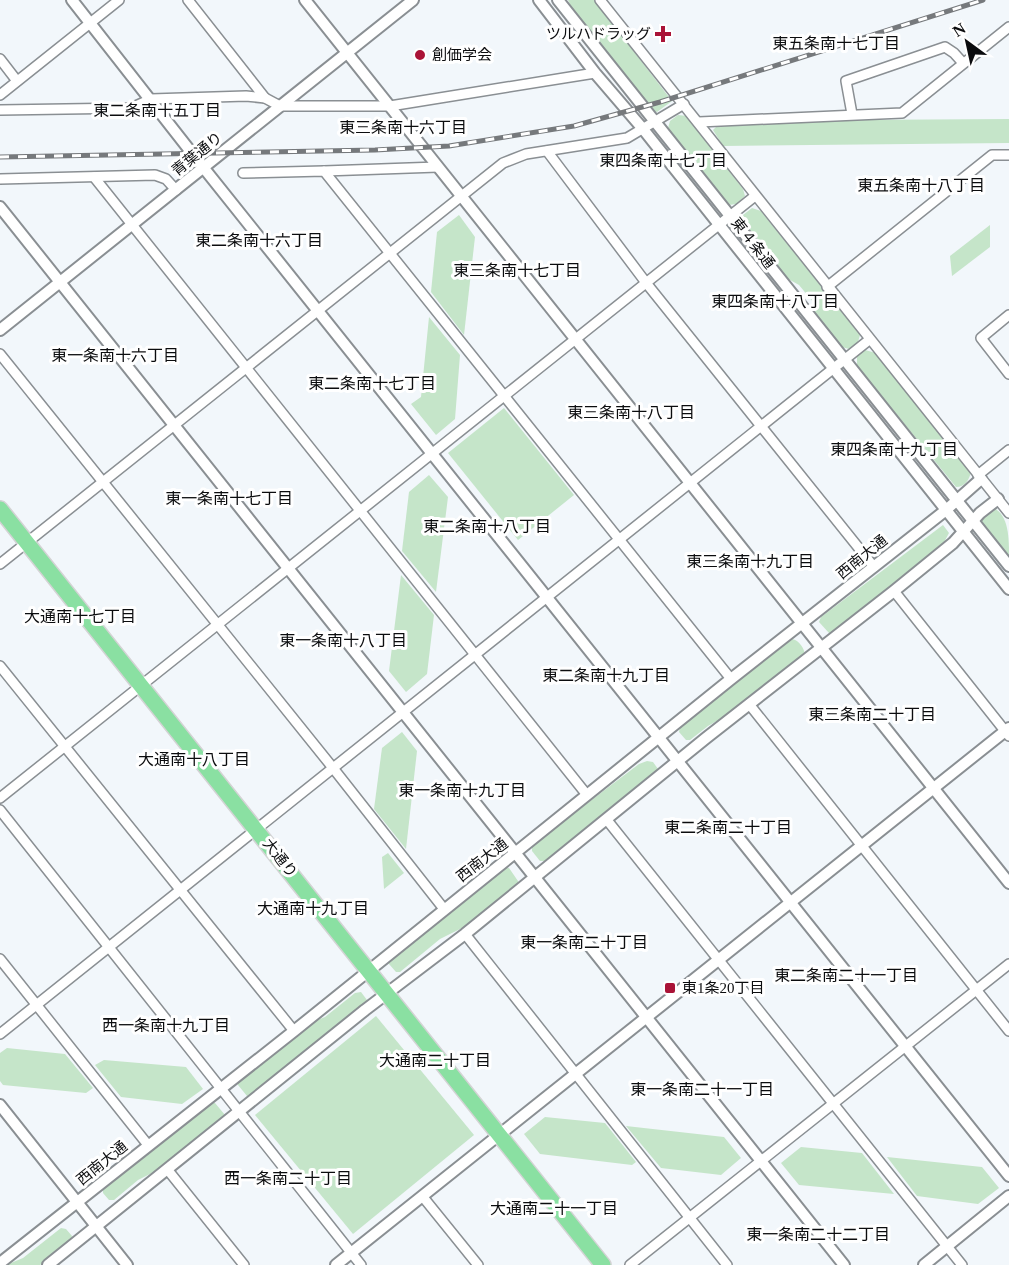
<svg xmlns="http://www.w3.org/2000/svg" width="1009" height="1265" viewBox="0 0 1009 1265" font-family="'Times New Roman','Noto Sans JP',serif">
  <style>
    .green { fill: #c5e5c9 }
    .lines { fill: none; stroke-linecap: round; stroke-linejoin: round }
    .minor-casing { stroke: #8a8f93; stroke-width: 12 }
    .tertiary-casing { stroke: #8a8f93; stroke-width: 14 }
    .trunk-casing { stroke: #d3d3d4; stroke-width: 18 }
    .minor { stroke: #fff; stroke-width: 9 }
    .tertiary { stroke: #fff; stroke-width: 10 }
    .trunk { stroke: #8ae0a2; stroke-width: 15 }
    .rail-casing { stroke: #76797c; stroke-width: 5 }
    .rail { stroke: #fff; stroke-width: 3; stroke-dasharray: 9; stroke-linecap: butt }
    .poi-dot { fill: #aa1337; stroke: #fff; stroke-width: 2 }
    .labels { text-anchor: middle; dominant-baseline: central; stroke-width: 6; stroke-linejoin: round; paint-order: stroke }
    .poi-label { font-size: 15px; fill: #0b0c0e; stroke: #fff; text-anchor: start }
    .street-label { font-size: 15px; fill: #0b0c0e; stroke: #fff }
    .neighbourhood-label { font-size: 16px; fill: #0b0c0e; stroke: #fff }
  </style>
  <rect width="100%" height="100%" fill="#f2f7fb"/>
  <!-- green -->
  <g class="green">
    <path d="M568 0H594L672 101 657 112 650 110 575 16Z"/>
    <path d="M678 115 687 116 743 189 745 196 736 204 729 205 668 128 670 121Z"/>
    <path d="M1009 119V143L723 146 713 130 718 125 846 120Z"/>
    <path d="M752 208 761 211 860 335 858 342 849 349 842 347 815 314 813 302 799 285 783 276 745 227 743 215Z"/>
    <path d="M459 215 475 237 464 335 431 292 437 232Z"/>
    <path d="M990 225V247L952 276 950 256Z"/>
    <path d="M429 317 460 355 455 419 436 435 411 404 421 397Z"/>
    <path d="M865 350 876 353 971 472C969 480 965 487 956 487L857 366V356Z"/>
    <path d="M504 408 574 495 518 540 448 453Z"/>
    <path d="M429 475 448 497 436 592 402 551 409 492Z"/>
    <path d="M993 508C1009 514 1009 539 1009 557L982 524 981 518Z"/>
    <path d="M943 525 949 533 942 546 832 633H829L819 622 821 617Z"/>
    <path d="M401 575 434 615 427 674 406 692 389 671Z"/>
    <path d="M792 639C799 640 805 649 805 656L736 710 708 726 690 740H686L679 732 680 727Z"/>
    <path d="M402 732 417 751 406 849 374 809 382 748Z"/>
    <path d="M647 761 653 762 658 769 656 774 546 861H540L532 851V845L639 764Z"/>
    <path d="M388 853 404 873 384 889 382 857Z"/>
    <path d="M505 868H509L518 881V884L464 927 440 939 400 972H396L389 964V960L444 914Z"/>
    <path d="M361 992 367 1000 366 1004 250 1096H247L238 1085V1080L315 1021 325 1017 355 993Z"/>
    <path d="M376 1016 474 1135 353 1234 255 1115Z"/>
    <path d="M7 1048 65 1054 93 1088 86 1093 3 1085 0 1081V1053Z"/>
    <path d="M104 1060 186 1067 203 1089 182 1104 121 1097 95 1065Z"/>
    <path d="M210 1103H215L225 1115 224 1118 158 1170 138 1180 114 1200H109L103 1193V1188Z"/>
    <path d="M545 1117 605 1123 636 1162 632 1165 540 1154 524 1134Z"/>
    <path d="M626 1126 724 1137 741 1158 721 1175 661 1168Z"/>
    <path d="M801 1147 862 1153 894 1194 799 1185 781 1163Z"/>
    <path d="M887 1157 982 1167 999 1188 978 1204 917 1196Z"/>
    <path d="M61 1228 66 1229 72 1236 71 1241 40 1265H6L23 1258Z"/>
  </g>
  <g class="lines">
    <defs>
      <g id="minor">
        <path d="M188 0 265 98"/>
        <path d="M600 0 1009 513"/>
        <path d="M0 59 17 81"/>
        <path d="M0 95 119 0"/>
        <path d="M0 110 131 108 151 99 246 96 265 98 280 106H390L595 73"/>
        <path d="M852 114 846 81 945 47 954 53 963 63"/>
        <path d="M699 122 902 113 1009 27"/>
        <path d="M547 151 647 284 874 567"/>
        <path d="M324 171 438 167"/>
        <path d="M243 173 324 171 731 679"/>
        <path d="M94 177 587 795"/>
        <path d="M0 179 155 175 166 179 176 190"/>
        <path d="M827 287 992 155H1009"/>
        <path d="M1009 315 981 338 1009 374"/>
        <path d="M0 354 333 768 444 909"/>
        <path d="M978 475 1009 450"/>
        <path d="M0 564 503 163 526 154 627 138 684 104"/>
        <path d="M894 591 1009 736"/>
        <path d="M0 666 294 1031"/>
        <path d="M749 704 1009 1031"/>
        <path d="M0 798 755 196"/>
        <path d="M0 810 361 1265"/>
        <path d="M607 820 962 1265"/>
        <path d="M465 934 727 1265"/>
        <path d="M0 959 148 1145"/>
        <path d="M0 1034 869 340"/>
        <path d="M167 1169 244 1265"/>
        <path d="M423 1197 478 1265"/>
        <path d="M630 1265 1009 964"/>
      </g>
      <g id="tertiary">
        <path d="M72 0 191 152 1009 1176"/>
        <path d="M305 0 1009 883"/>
        <path d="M539 0 595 73 643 129 1009 589"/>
        <path d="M558 0 1009 566"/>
        <path d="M0 207 844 1265"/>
        <path d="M0 330 413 0"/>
        <path d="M0 1105 127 1265"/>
        <path d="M0 1263 294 1031 731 679 946 510 981 479"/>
        <path d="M48 1265 365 1010 465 934 706 738 894 591 953 543 980 513 998 499"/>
        <path d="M336 1265 1009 728"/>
        <path d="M924 1265 1009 1196"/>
      </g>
      <path id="trunk" d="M0 509 603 1265"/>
    </defs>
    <!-- minor casing -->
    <use href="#minor" class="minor-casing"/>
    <!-- tertiary casing -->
    <use href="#tertiary" class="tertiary-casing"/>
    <!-- trunk casing -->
    <use href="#trunk" class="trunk-casing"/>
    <!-- minor -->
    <use href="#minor" class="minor"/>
    <!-- tertiary -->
    <use href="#tertiary" class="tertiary"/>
    <!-- trunk -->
    <use href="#trunk" class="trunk"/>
    <defs>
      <path id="rail" d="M0 157 375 150 449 146 574 126 660 102 983 0"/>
    </defs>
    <!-- rail casing -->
    <use href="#rail" class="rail-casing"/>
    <!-- rail -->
    <use href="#rail" class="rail"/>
  </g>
  <!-- markers -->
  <g class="poi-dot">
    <path d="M660 25h6v6h6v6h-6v6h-6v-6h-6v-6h6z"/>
    <circle cx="420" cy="55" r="6"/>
    <rect x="664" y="982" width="12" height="12" rx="3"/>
  </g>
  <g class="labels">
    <!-- poi labels -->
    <g class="poi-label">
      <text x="651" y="34" text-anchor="end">ツルハドラッグ</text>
      <text x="432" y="55">創価学会</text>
      <text x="682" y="988">東1条20丁目</text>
    </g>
    <!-- street labels -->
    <g class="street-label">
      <text transform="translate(197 154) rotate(-39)">青葉通り</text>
      <text transform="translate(753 243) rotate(52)">東４条通</text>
      <text transform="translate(862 557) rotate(-39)">西南大通</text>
      <text transform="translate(280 858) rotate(52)">大通り</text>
      <text transform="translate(482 860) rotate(-38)">西南大通</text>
      <text transform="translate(102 1163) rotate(-39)">西南大通</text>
    </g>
    <!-- neighbourhood labels -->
    <g class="neighbourhood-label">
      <text x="836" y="43">東五条南十七丁目</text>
      <text x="157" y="110">東二条南十五丁目</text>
      <text x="403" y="127">東三条南十六丁目</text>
      <text x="663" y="160">東四条南十七丁目</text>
      <text x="921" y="185">東五条南十八丁目</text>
      <text x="259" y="240">東二条南十六丁目</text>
      <text x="517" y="270">東三条南十七丁目</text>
      <text x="775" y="301">東四条南十八丁目</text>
      <text x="115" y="355">東一条南十六丁目</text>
      <text x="372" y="383">東二条南十七丁目</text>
      <text x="631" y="412">東三条南十八丁目</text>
      <text x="894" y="449">東四条南十九丁目</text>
      <text x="229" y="498">東一条南十七丁目</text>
      <text x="487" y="526">東二条南十八丁目</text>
      <text x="750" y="561">東三条南十九丁目</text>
      <text x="80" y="616">大通南十七丁目</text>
      <text x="343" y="640">東一条南十八丁目</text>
      <text x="606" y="675">東二条南十九丁目</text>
      <text x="872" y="714">東三条南二十丁目</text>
      <text x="194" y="759">大通南十八丁目</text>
      <text x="462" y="790">東一条南十九丁目</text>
      <text x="728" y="827">東二条南二十丁目</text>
      <text x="313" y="908">大通南十九丁目</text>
      <text x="584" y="942">東一条南二十丁目</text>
      <text x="846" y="975">東二条南二十一丁目</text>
      <text x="166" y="1025">西一条南十九丁目</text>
      <text x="435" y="1060">大通南二十丁目</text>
      <text x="702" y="1089">東一条南二十一丁目</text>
      <text x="288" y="1178">西一条南二十丁目</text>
      <text x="554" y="1208">大通南二十一丁目</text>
      <text x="818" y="1234">東一条南二十二丁目</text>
    </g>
  </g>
  <!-- north arrow -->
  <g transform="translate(967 42) rotate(327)" stroke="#ffffff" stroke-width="4.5" paint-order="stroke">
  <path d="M0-4.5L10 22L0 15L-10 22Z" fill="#0b0c0e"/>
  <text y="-9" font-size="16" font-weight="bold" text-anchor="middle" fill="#0b0c0e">N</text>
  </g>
</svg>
